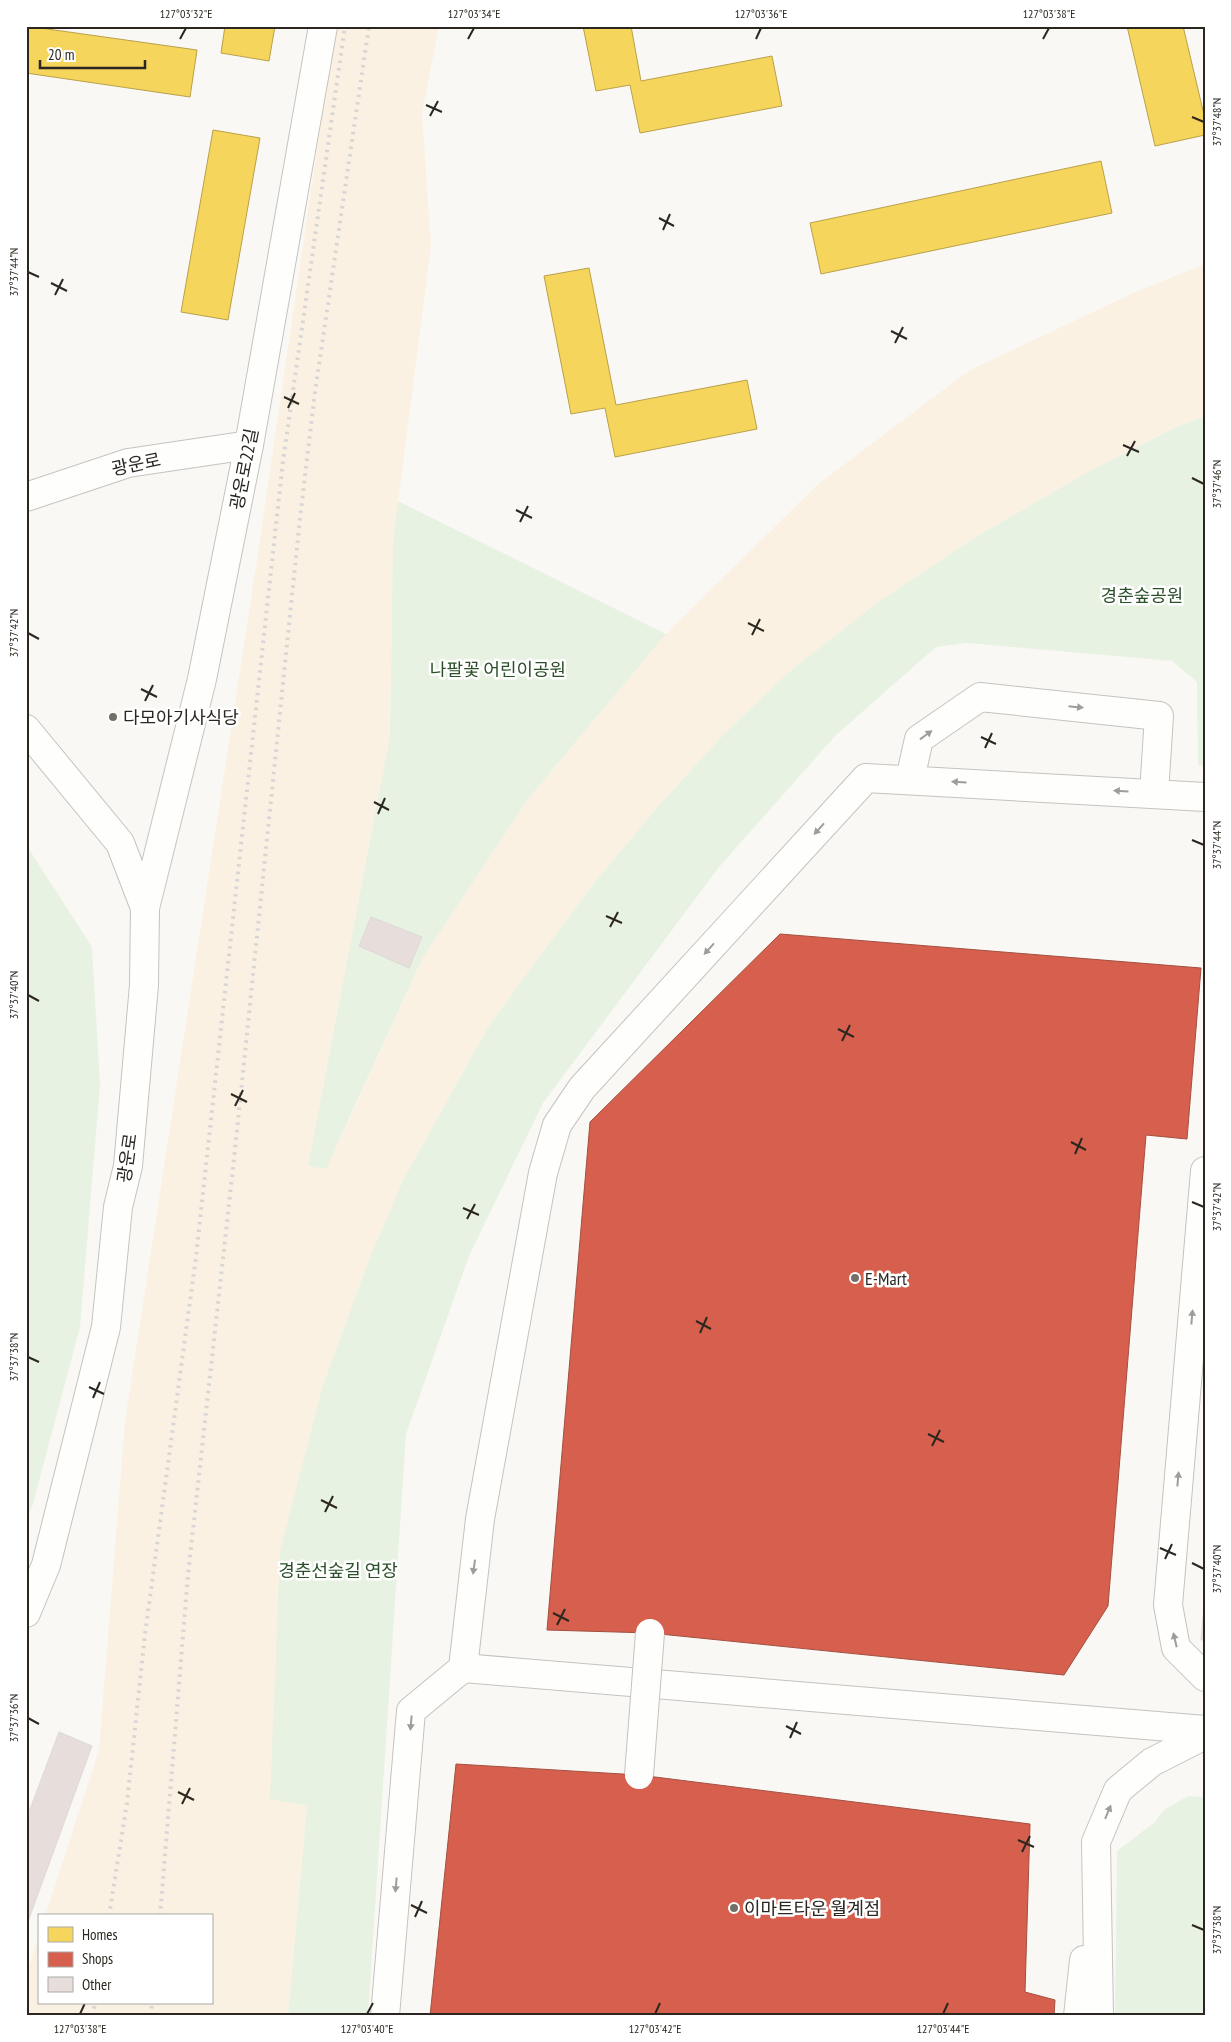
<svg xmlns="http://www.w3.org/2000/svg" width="1231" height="2042" viewBox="0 0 1231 2042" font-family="'PT Sans Narrow','Noto Sans KR',sans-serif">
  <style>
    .built { fill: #fbf1e2 }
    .green { fill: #e7f2e3 }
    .homes { fill: #f6d55c; stroke: #b9a14a }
    .shops { fill: #d6604d; stroke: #a34f40 }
    .building { fill: #e7dedc; stroke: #ded8d6 }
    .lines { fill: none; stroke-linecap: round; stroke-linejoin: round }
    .minor-casing { stroke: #c6c3be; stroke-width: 30 }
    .minor { stroke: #fefefd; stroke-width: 28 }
    .rail { stroke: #d6d6d5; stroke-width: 4; stroke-dasharray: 2.5 5; stroke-linecap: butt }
    .minor-bridge-casing { stroke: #c6c3be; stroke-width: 30; stroke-linecap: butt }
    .minor-bridge { stroke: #fefefd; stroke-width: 28 }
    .oneway { fill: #9f9d9a }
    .ticks { fill: none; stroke: #2b2720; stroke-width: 2 }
    .poi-dot { fill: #73706a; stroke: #fff; stroke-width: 2 }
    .labels { text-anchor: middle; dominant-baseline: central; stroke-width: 5; stroke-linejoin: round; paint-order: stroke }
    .street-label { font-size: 18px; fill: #2b2720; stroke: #fff }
    .park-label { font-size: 18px; fill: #2b5029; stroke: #fff }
    .poi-label { font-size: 18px; fill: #2b2720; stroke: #fff; text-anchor: start }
    .neatline { fill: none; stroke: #2b2720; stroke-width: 2 }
    .ticks-label { font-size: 12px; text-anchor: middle; fill: #2b2720 }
  </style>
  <rect width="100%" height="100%" fill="#faf8f4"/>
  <!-- built -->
  <path class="built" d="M335 26H439L422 113 431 246 393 542 390 735 308 1166 342 1136 422 959 528 799 666 634 817 485 970 370 1140 290 1205 264V416L1176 427 1088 472 974 538 878 602 789 672 723 735 654 811 590 888 490 1024 404 1178 370 1257 323 1385 270 1798 307 1806 288 2016H26V1974L39 1936V2003H211V1916H45L99 1750 125 1421 258 553Z"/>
  <!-- green -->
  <g class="green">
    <path d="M1205 416V766L1198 765 1197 682 1172 661 966 643 936 647 835 736 719 867 543 1103 469 1256 406 1434 368 2016H288L307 1806 270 1799 280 1551 323 1385 370 1257 404 1178 490 1024 590 888 654 811 723 735 789 672 878 602 974 538 1088 472 1176 427Z"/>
    <path d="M398 501 666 634 528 799 422 959 326 1169 308 1166 390 735 393 542Z"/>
    <path d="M26 851H30L92 947 100 1085 80 1327 33 1504 26 1522Z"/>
    <path d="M1188 1796 1205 1797V2016H1115L1117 1851 1155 1822 1164 1810Z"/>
  </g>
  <!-- homes -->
  <g class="homes">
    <path d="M26 26 197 50 190 97 26 73Z"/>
    <path d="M225 26H275L269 61 221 53Z"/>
    <path d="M583 26H631L641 81 772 56 782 106 640 133 630 85 596 91Z"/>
    <path d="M1127 26H1183L1205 119V135L1155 146Z"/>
    <path d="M213 130 260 138 228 320 181 312Z"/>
    <path d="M1101 161 1112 213 821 274 810 223Z"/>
    <path d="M589 268 616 405 747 380 757 429 615 457 605 408 571 414 544 276Z"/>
  </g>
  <!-- shops -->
  <g class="shops">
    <path d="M780 934 1201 968 1187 1139 1146 1135 1108 1606 1064 1675 650 1633 547 1630 590 1122Z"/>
    <path d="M456 1764 639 1775 1030 1824 1025 1992 1055 2000 1054 2016H430Z"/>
  </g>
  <!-- building -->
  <g class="building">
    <path d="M371 917 422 937 409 968 359 946Z"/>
    <path d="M1205 1597V1640H1201Z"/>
    <path d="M59 1732 92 1746 26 1927V1820Z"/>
  </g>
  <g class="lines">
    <defs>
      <g id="minor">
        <path d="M26 497 128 463 249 445"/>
        <path d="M26 729 120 843 145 908 144 985 128 1166 118 1207 106 1327 46 1565 26 1613"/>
        <path d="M910 779 919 739 980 697 1159 716 1154 793"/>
        <path d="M145 908 202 679 249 445 323 26"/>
        <path d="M1205 1171 1168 1605 1176 1648 1205 1677"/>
        <path d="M463 1668 1205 1730"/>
        <path d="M385 2016 411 1711 463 1668 480 1519 543 1173 557 1125 582 1088 866 778 1205 797"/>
        <path d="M1078 2016 1084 1960"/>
        <path d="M1099 2016 1096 1842 1118 1790 1152 1762 1205 1735"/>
      </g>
    </defs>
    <!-- minor casing -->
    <use href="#minor" class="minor-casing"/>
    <!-- minor -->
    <use href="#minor" class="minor"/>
    <!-- rail -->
    <g class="rail">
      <path d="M109 1916 127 1803 145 1634 196 1257 283 461 345 26"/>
      <path d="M160 1916 188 1575 235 1150 300 518 315 392 369 26"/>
      <path d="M93 2016 95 2003"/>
      <path d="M151 2016 152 2003"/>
    </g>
    <defs>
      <path id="minor-bridge" d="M639 1775 650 1633"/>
    </defs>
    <!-- minor-bridge casing -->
    <use href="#minor-bridge" class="minor-bridge-casing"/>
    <!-- minor-bridge -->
    <use href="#minor-bridge" class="minor-bridge"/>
  </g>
  <!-- one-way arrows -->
  <defs><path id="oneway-solid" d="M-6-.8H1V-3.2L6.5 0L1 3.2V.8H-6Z" transform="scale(1.25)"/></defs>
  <g class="oneway">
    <use href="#oneway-solid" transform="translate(1076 707) rotate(6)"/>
    <use href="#oneway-solid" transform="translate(926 735) rotate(-36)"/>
    <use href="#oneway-solid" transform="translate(959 782) rotate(-177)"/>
    <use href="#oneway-solid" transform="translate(1121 791) rotate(-177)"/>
    <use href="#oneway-solid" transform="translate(819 829) rotate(132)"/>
    <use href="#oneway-solid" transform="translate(709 949) rotate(132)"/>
    <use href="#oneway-solid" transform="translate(1192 1317) rotate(-85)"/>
    <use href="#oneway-solid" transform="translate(1178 1479) rotate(-85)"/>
    <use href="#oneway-solid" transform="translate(474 1567) rotate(98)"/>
    <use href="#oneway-solid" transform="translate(1175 1640) rotate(-103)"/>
    <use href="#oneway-solid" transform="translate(411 1723) rotate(95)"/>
    <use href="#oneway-solid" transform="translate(1108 1812) rotate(-67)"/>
    <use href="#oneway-solid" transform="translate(396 1885) rotate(95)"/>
  </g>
  <!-- ticks -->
  <path class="ticks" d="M180 39 186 28M468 39 474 28M756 39 761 28M1043 39 1049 28M426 105 442 112M430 116 438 101M1192 117 1204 122M659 218 674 226M663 230 670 214M28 272 39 277M51 283 67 291M55 295 63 279M891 331 907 339M895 343 903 327M284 397 299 404M288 408 295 393M1123 445 1139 452M1127 456 1135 441M1192 478 1204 484M516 510 532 518M520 522 528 506M748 623 764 631M28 633 39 639M752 635 760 619M141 689 157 697M145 701 153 685M981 737 996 744M985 748 992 733M374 802 389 810M378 814 385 798M1192 840 1204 845M606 916 622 923M610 927 618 912M28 995 39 1001M838 1029 854 1037M842 1041 850 1025M231 1094 247 1102M235 1106 243 1090M1071 1142 1086 1150M1075 1154 1082 1138M1192 1202 1204 1207M463 1208 479 1215M467 1219 475 1204M696 1321 711 1329M700 1333 707 1317M28 1357 39 1362M89 1387 104 1394M93 1398 100 1382M928 1434 944 1442M932 1446 940 1430M321 1500 337 1508M325 1512 333 1496M1160 1548 1176 1555M1165 1559 1172 1544M1192 1563 1204 1569M553 1613 569 1621M557 1625 565 1609M28 1718 39 1724M786 1726 801 1734M790 1738 797 1722M178 1792 194 1800M182 1804 190 1788M1018 1840 1034 1847M1022 1852 1030 1836M411 1905 427 1913M415 1917 422 1901M1192 1925 1204 1930M80 2014 85 2003M367 2014 373 2003M655 2014 660 2003M943 2014 948 2003"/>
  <!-- markers -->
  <g class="poi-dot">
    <circle cx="113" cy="717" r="5"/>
    <circle cx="855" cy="1278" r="5"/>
    <circle cx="734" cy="1908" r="5"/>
  </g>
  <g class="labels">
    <!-- street labels -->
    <g class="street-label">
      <text transform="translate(136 464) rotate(-12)">광운로</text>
      <text transform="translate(244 469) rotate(-79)">광운로22길</text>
      <text transform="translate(127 1158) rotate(-82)">광운로</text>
    </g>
    <!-- park labels -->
    <g class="park-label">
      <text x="1142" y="595">경춘숲공원</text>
      <text x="498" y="669">나팔꽃 어린이공원</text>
      <text x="338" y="1570">경춘선숲길 연장</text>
    </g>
    <!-- poi labels -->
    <g class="poi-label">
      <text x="123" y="717">다모아기사식당</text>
      <text x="865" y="1278">E-Mart</text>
      <text x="744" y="1908">이마트타운 월계점</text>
    </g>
  </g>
  <!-- border -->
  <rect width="1231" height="2042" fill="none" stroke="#ffffff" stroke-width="55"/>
  <!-- legend -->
  <rect x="38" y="1914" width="175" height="90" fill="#ffffff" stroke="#aaa9a6"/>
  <rect x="48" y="1927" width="25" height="15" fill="#f6d55c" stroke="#aaa9a6"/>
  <text x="82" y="1940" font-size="15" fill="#2b2720">Homes</text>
  <rect x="48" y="1952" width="25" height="15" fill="#d6604d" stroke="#aaa9a6"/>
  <text x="82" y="1964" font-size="15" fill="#2b2720">Shops</text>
  <rect x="48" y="1977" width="25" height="15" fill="#e7dedc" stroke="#aaa9a6"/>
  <text x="82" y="1990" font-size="15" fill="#2b2720">Other</text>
  <!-- scale -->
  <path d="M40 60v8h105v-8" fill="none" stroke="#2b2720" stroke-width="2.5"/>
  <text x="48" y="60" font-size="15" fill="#2b2720" stroke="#ffffff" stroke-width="4" paint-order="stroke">20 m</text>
  <rect x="28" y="28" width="1176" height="1986" class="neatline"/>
  <g class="ticks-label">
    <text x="186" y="18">127°03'32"E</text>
    <text x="474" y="18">127°03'34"E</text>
    <text x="761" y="18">127°03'36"E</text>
    <text x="1049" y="18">127°03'38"E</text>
    <text transform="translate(1217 122) rotate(-90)" y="4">37°37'48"N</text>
    <text transform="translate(14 272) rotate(-90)" y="4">37°37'44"N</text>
    <text transform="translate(1217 484) rotate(-90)" y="4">37°37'46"N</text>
    <text transform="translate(14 633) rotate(-90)" y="4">37°37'42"N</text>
    <text transform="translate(1217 845) rotate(-90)" y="4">37°37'44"N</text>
    <text transform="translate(14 995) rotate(-90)" y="4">37°37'40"N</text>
    <text transform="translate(1217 1207) rotate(-90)" y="4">37°37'42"N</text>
    <text transform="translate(14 1357) rotate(-90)" y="4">37°37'38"N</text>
    <text transform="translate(1217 1569) rotate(-90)" y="4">37°37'40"N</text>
    <text transform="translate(14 1718) rotate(-90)" y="4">37°37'36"N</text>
    <text transform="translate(1217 1930) rotate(-90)" y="4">37°37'38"N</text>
    <text x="80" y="2033">127°03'38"E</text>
    <text x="367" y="2033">127°03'40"E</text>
    <text x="655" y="2033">127°03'42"E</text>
    <text x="943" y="2033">127°03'44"E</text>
  </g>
</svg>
